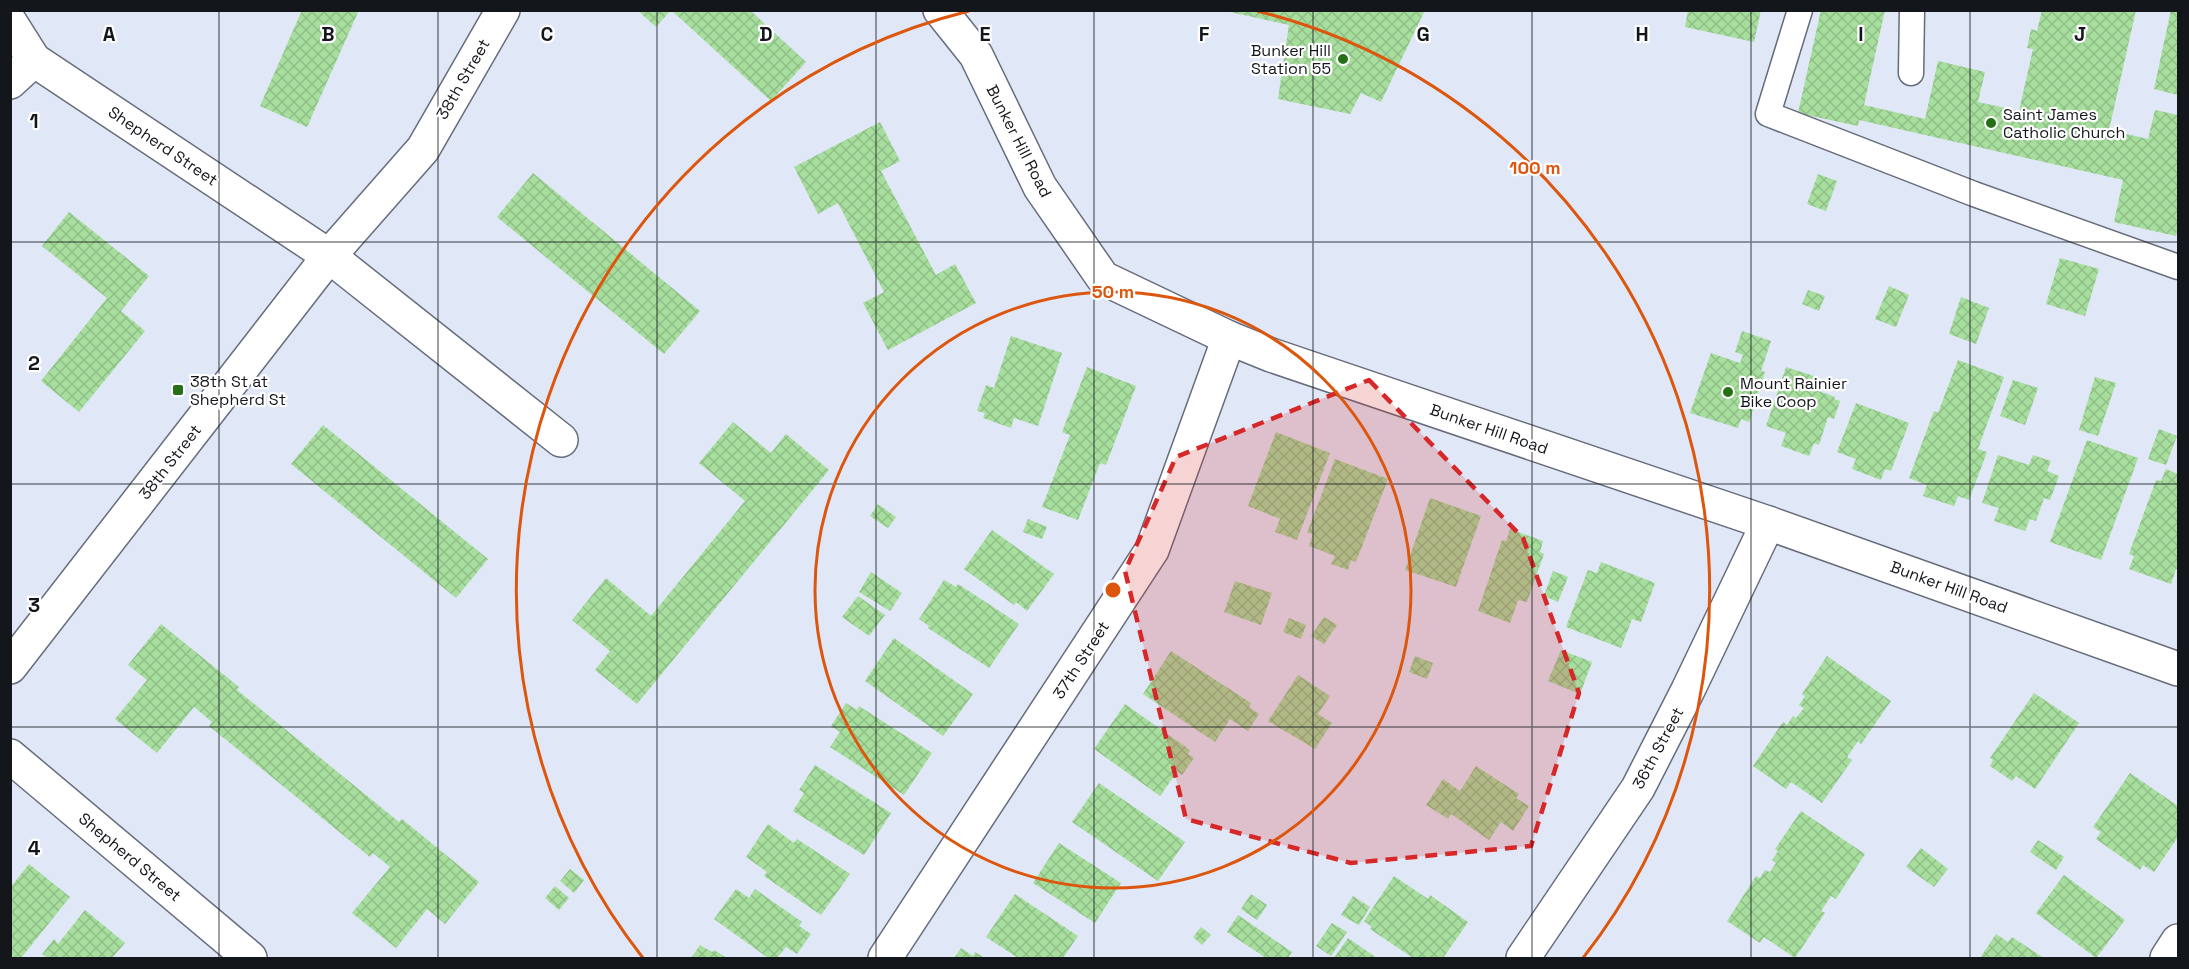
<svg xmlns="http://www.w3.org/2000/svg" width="2189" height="969" viewBox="0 0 2189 969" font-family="'Space Grotesk',sans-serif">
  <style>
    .building { fill: url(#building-cross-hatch) }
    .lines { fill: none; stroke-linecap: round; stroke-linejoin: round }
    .service-casing { stroke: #676c7b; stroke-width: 27 }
    .minor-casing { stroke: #676c7b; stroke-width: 36 }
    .secondary-casing { stroke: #676c7b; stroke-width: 36 }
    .service { stroke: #fff; stroke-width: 24 }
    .minor { stroke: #fff; stroke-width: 33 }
    .secondary { stroke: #fff; stroke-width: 33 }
    .marked { fill: #d62828; fill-opacity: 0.2; stroke: #d62828; stroke-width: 4.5; stroke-dasharray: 12 8; stroke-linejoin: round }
    .grid { fill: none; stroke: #13161b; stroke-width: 1.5; stroke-opacity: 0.55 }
    .ring { fill: none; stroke: #dd560d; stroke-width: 3 }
    .poi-dot { fill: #257014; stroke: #fff; stroke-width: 2 }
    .labels { text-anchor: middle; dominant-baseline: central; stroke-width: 4.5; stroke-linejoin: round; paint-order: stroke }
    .poi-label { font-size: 16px; fill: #13161b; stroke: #fff; text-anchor: start }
    .street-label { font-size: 16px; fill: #13161b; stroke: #fff }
    .grid-label { font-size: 20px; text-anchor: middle; font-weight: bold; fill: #13161b; stroke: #fff; stroke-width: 4.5; stroke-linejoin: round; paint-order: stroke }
    .centre { fill: #dd560d; stroke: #fff; stroke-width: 3 }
    .ring-label { font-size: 18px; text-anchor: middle; font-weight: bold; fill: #dd560d; stroke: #fff; stroke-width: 4.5; stroke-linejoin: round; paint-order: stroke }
  </style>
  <defs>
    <pattern id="building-cross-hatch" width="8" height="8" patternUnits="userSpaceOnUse" patternTransform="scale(1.5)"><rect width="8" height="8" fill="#a7de9d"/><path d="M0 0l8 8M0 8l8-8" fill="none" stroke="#8fbe87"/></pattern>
  </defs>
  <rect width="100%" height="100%" fill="#e0e7f7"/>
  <!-- building -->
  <g class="building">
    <path d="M302 10H359L307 127 260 106Z"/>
    <path d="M637 10H671L656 27Z"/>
    <path d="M671 10H750L806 62 771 101Z"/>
    <path d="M1221 10H1425L1381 102 1361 93 1350 114 1278 99 1289 25Z"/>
    <path d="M1688 10H1761L1754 42 1685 27Z"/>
    <path d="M1821 10H1885L1864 105 1925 119 1938 61 1985 72 1978 102 2019 111 2033 49 2027 48 2031 29 2037 31 2042 10H2136L2109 130 2148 139 2155 110 2178 115V226L2176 236 2114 222 2123 180 1859 120 1858 126 1798 113Z"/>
    <path d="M2171 10H2178V95L2154 89Z"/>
    <path d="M880 122 900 161 881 171 936 275 955 264 976 303 888 350 863 303 884 292 838 203 818 214 794 167Z"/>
    <path d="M533 173 700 311 664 354 497 217Z"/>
    <path d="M1818 174 1837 181 1826 211 1807 204Z"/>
    <path d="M69 212 149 276 121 311 145 331 79 412 41 381 107 298 42 246Z"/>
    <path d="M2060 258 2099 269 2085 316 2046 304Z"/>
    <path d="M1889 286 1909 295 1896 327 1875 319Z"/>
    <path d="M1808 290 1825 296 1819 311 1802 304Z"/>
    <path d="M1961 297 1989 308 1976 344 1949 334Z"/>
    <path d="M1742 331 1771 341 1761 371 1765 372 1749 422 1741 419 1738 428 1690 413 1711 353 1740 363 1743 355 1735 352Z"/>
    <path d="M1011 336 1062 353 1038 426 1014 418 1011 428 983 418 985 413 977 411 986 385 994 388Z"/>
    <path d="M1958 360 2004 377 1978 449 1987 452 1969 500 1958 496 1954 506 1923 496 1927 485 1909 478 1934 411 1938 413Z"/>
    <path d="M1087 367 1136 386 1106 465 1100 463 1078 520 1042 507 1070 435 1062 432Z"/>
    <path d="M1786 367 1817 377 1813 389 1835 397 1834 399 1840 401 1834 419 1828 417 1819 445 1814 443 1809 456 1781 446 1786 433 1766 426Z"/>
    <path d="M2095 377 2116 383 2098 436 2079 430Z"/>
    <path d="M2013 380 2038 388 2025 425 2000 416Z"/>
    <path d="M1856 403 1909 423 1891 471 1885 469 1881 480 1852 469 1856 459 1837 452Z"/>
    <path d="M733 422 771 453 786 434 829 470 637 704 595 670 610 651 572 620 606 578 651 616 745 501 699 463Z"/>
    <path d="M323 425 488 559 456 598 291 464Z"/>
    <path d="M2159 429 2177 436 2166 465 2148 459Z"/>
    <path d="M1276 432 1330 453 1297 540 1275 532 1280 519 1248 506Z"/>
    <path d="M2087 440 2138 458 2101 560 2050 542Z"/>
    <path d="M1998 455 2029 465 2033 455 2051 461 2047 471 2059 476 2050 500 2044 498 2036 521 2030 519 2025 531 1994 521 1999 508 1982 503Z"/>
    <path d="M1335 459 1388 479 1356 562 1351 560 1348 570 1331 564 1335 556 1309 546 1313 534 1307 533Z"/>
    <path d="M2166 469 2178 474V570L2176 569 2171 584 2129 569 2134 556 2129 554 2156 480 2161 481Z"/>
    <path d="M1430 498 1481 516 1456 587 1405 570Z"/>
    <path d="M878 504 896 517 888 528 870 516Z"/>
    <path d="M1028 519 1047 527 1042 539 1023 532Z"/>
    <path d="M1510 529 1543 541 1540 552 1544 554 1527 602 1518 600 1510 623 1478 611 1502 540 1506 541Z"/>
    <path d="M992 530 1054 574 1027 611 1016 602 1014 605 964 569Z"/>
    <path d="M1601 562 1655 583 1641 622 1632 619 1621 648 1566 627 1588 570 1597 573Z"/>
    <path d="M1553 571 1568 577 1558 602 1544 596Z"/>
    <path d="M871 572 902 593 890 611 859 592Z"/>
    <path d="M944 580 956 587 958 584 1019 624 989 668 928 628 929 626 919 619Z"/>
    <path d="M1235 581 1272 593 1261 625 1224 612Z"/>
    <path d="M858 596 885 615 869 636 842 617Z"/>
    <path d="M1324 617 1337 625 1324 644 1311 636Z"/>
    <path d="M1289 618 1306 625 1301 639 1283 632Z"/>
    <path d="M161 624 239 687 237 690 399 822 402 819 479 882 445 924 427 909 396 948 352 913 390 867 373 853 370 857 209 726 212 722 194 707 157 753 115 719 147 680 128 665Z"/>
    <path d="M894 638 973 694 943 736 865 681Z"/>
    <path d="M1561 650 1592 662 1580 694 1548 681Z"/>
    <path d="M1171 651 1251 703 1249 707 1259 714 1248 731 1230 719 1215 742 1143 694Z"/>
    <path d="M1415 656 1433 663 1427 679 1409 672Z"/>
    <path d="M1827 656 1891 701 1861 744 1858 741 1847 757 1852 760 1822 803 1791 782 1786 789 1753 766 1783 722 1787 725 1793 716 1796 718 1804 708 1799 705 1805 696 1802 694Z"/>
    <path d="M1298 675 1330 696 1318 714 1332 723 1315 749 1268 721Z"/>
    <path d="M2034 693 2079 723 2035 789 2016 776 2012 781 1990 766 1993 760 1990 758Z"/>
    <path d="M846 703 857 710 859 706 932 753 904 795 830 747 840 732 831 726Z"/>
    <path d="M1125 704 1190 750 1188 754 1194 758 1182 775 1177 772 1160 796 1094 749Z"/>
    <path d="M815 765 891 813 864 855 793 811 804 793 799 790Z"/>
    <path d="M1476 766 1519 794 1516 798 1529 806 1513 831 1501 822 1489 840 1451 814 1448 819 1426 805 1443 779 1460 791Z"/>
    <path d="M2130 773 2178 806V837L2154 872 2143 865 2140 870 2096 839 2101 832 2093 827Z"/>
    <path d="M1099 783 1185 842 1158 881 1072 822Z"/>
    <path d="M1801 811 1865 854 1836 899 1831 896 1821 911 1825 913 1795 958 1764 937 1760 943 1727 921 1756 876 1760 878 1765 870 1770 872 1776 863 1772 860 1778 851 1775 849Z"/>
    <path d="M768 824 794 843 797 839 850 874 821 915 764 876 767 872 746 857Z"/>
    <path d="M2038 840 2064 857 2056 870 2030 852Z"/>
    <path d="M1059 843 1121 883 1095 923 1033 883Z"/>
    <path d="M1921 848 1948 869 1934 887 1906 867Z"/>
    <path d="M29 864 70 897 21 958H10V888Z"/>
    <path d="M570 869 584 880 574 893 560 881Z"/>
    <path d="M2064 875 2125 920 2096 958 2036 913Z"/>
    <path d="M1394 876 1428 899 1430 895 1468 922 1443 958H1413L1370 929 1372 927 1364 921Z"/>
    <path d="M555 886 569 898 559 910 545 898Z"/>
    <path d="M736 889 749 898 755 889 802 922 799 926 811 934 797 954 786 947 777 958H768L714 919Z"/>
    <path d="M1015 894 1078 936 1063 958H1018L986 937Z"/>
    <path d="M1251 894 1267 905 1257 920 1241 909Z"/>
    <path d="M1353 896 1370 907 1359 925 1341 915Z"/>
    <path d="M85 910 125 943 112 958H48L42 954 54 939 58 944Z"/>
    <path d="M1238 915 1292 952 1288 958H1266L1227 932Z"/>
    <path d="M1332 923 1347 932 1331 956 1316 946Z"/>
    <path d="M1201 927 1211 935 1202 945 1193 937Z"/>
    <path d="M1996 934 2008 942 2012 937 2044 958H1980Z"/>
    <path d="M1348 938 1377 958H1334Z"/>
    <path d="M700 945 712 952 714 950 727 958H691Z"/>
    <path d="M961 948 973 956 975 952 985 958H954Z"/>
  </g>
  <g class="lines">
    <defs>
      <g id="service">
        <path d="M1800 10 1768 114 1974 194 2178 267"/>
        <path d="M1911 73 1912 10"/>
      </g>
      <g id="minor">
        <path d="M940 10 976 55 1040 187 1103 278 1229 338 1271 355 1768 523 2178 669"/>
        <path d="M10 22 34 60 329 256 561 440"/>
        <path d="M10 82 34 60"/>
        <path d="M10 756 250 958"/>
        <path d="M885 958 1152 550 1229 338"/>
        <path d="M1523 958 1638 788 1688 690 1768 523"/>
        <path d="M2167 958 2178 941"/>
      </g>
      <path id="secondary" d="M10 667 329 256 423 149 503 10"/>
    </defs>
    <!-- service casing -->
    <use href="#service" class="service-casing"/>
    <!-- minor casing -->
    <use href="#minor" class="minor-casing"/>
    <!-- secondary casing -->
    <use href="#secondary" class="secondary-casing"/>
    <!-- service -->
    <use href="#service" class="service"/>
    <!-- minor -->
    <use href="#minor" class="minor"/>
    <!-- secondary -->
    <use href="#secondary" class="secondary"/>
  </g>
  <!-- marked area -->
  <path class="marked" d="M1369 380 1523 538 1579 693 1531 846 1351 863 1186 819 1125 571 1176 457Z"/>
  <!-- grid -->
  <path class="grid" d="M219 10V958M438 10V958M657 10V958M876 10V958M1094 10V958M1313 10V958M1532 10V958M1751 10V958M1970 10V958M10 242H2178M10 484H2178M10 727H2178"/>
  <!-- distance rings -->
  <g class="ring">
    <circle cx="1113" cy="590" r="298"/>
    <path d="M643 958A597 597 0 0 1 969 11M1257 11A597 597 0 0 1 1583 958"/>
  </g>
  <!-- markers -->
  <g class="poi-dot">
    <circle cx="1343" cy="59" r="6"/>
    <circle cx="1991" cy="123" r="6"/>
    <rect x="172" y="384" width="12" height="12" rx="3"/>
    <circle cx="1728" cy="392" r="6"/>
  </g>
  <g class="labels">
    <!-- poi labels -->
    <g class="poi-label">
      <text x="1331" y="50" text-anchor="end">Bunker Hill<tspan x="1331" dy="18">Station 55</tspan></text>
      <text x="2003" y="114">Saint James<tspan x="2003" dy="18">Catholic Church</tspan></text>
      <text x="190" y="381">38th St at<tspan x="190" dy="18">Shepherd St</tspan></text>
      <text x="1740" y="383">Mount Rainier<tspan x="1740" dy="18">Bike Coop</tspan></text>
    </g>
    <!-- street labels -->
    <g class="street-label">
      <text transform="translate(463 79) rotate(-60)">38th Street</text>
      <text transform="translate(1019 141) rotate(63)">Bunker Hill Road</text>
      <text transform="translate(163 146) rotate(34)">Shepherd Street</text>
      <text transform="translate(1489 429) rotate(19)">Bunker Hill Road</text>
      <text transform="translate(170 462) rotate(-52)">38th Street</text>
      <text transform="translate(1949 587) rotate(20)">Bunker Hill Road</text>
      <text transform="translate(1081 660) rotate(-57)">37th Street</text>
      <text transform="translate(1658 748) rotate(-62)">36th Street</text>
      <text transform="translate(130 857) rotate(40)">Shepherd Street</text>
    </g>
  </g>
  <g class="grid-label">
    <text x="109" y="41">A</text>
    <text x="328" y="41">B</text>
    <text x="547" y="41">C</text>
    <text x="766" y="41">D</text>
    <text x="985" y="41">E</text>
    <text x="1204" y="41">F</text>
    <text x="1423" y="41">G</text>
    <text x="1642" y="41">H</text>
    <text x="1861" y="41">I</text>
    <text x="2080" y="41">J</text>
    <text x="34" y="128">1</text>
    <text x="34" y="370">2</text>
    <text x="34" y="612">3</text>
    <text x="34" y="855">4</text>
  </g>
  <circle cx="1113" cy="590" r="9" class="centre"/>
  <g class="ring-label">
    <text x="1535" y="174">100 m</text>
    <text x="1113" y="298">50 m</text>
  </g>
  <!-- border -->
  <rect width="2189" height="969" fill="none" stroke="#13161b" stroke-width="24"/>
</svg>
